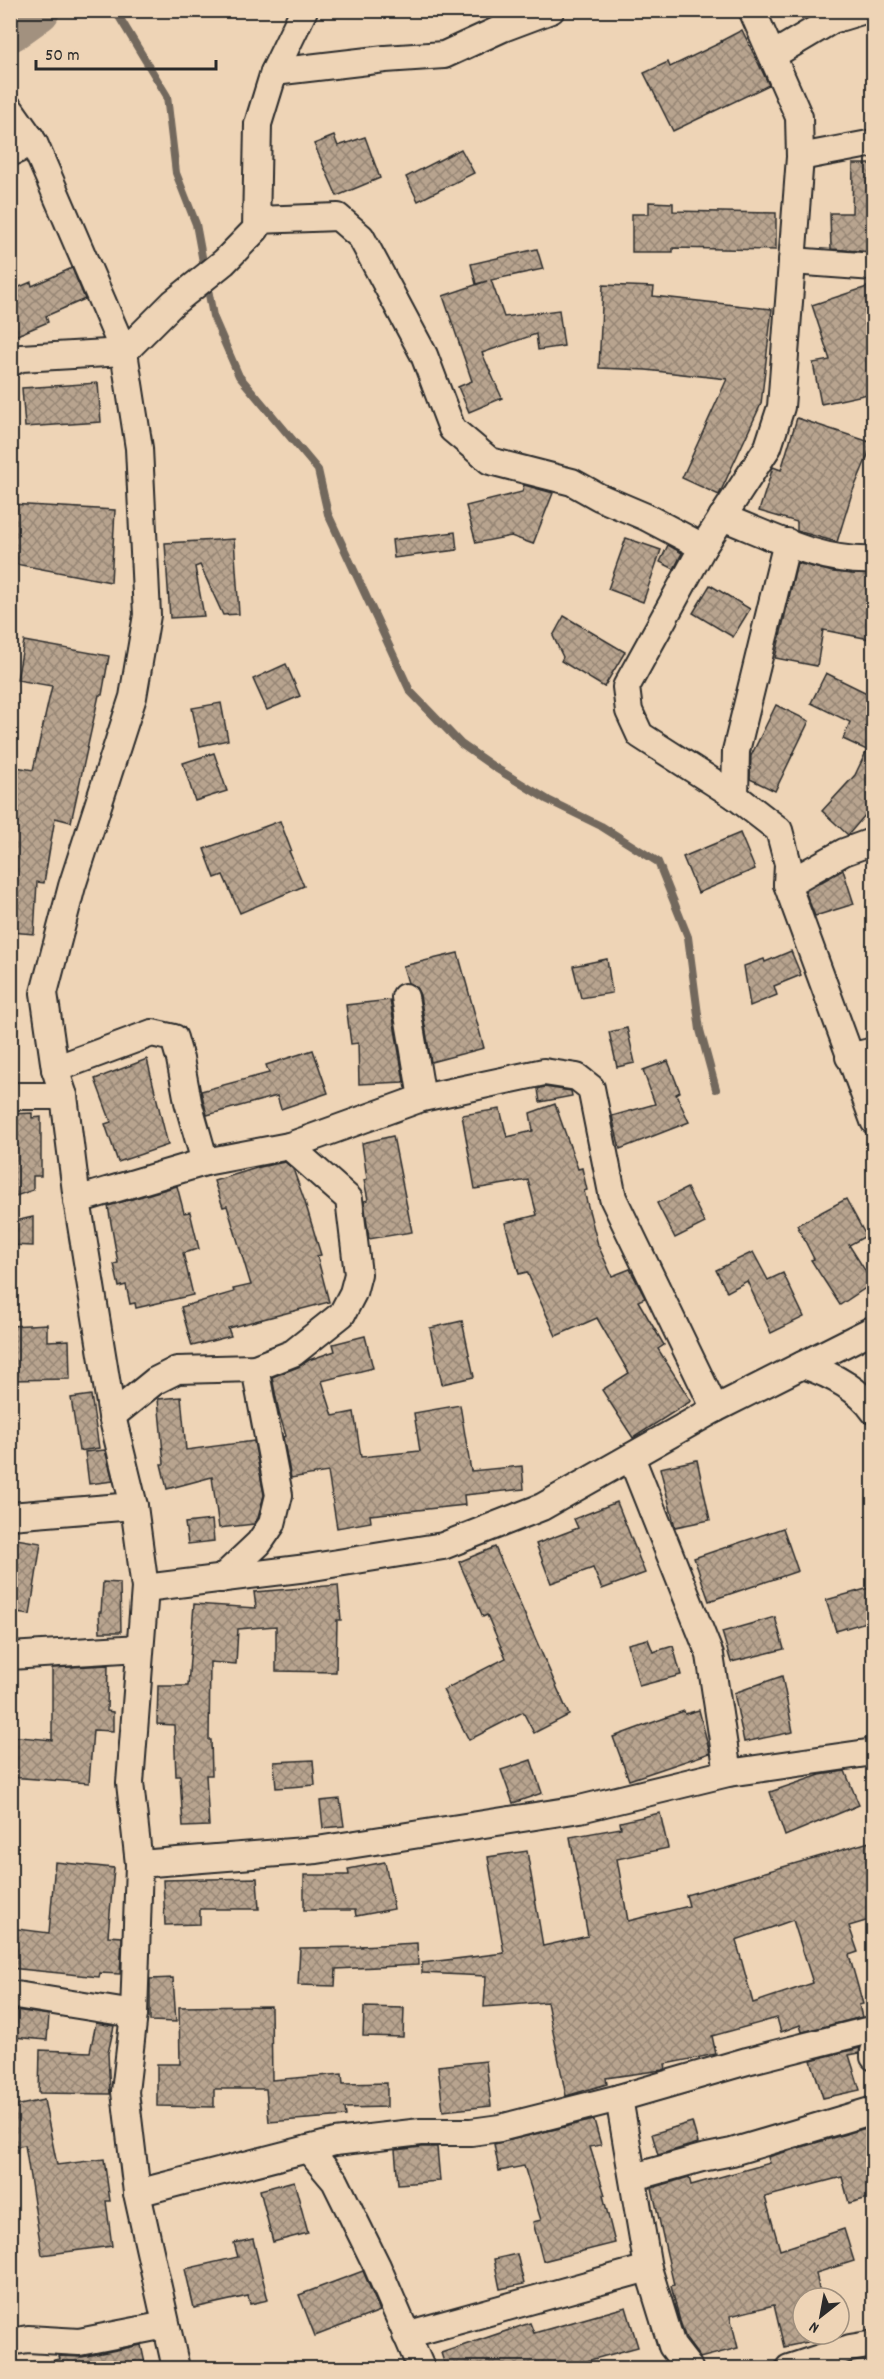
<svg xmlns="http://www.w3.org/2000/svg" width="884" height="2379" viewBox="0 0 884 2379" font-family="Dekko,sans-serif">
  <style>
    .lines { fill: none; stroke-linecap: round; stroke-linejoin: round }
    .stream { stroke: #72685d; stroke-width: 8 }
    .river { stroke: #a2917f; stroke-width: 44 }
    .building { fill: url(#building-cross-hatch); stroke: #2b2b2b; stroke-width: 1.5; fill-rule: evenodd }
    .street-casing { stroke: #2b2b2b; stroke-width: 30 }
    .street { stroke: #eed4b6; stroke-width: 26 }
  </style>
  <defs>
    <pattern id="building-cross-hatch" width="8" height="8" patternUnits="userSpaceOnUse" patternTransform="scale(1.5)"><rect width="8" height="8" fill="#b8a48f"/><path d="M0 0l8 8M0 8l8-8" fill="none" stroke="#968675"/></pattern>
  </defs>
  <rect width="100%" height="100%" fill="#eed4b6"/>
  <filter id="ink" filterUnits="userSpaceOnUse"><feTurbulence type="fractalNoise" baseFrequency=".0167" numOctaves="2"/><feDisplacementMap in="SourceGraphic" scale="12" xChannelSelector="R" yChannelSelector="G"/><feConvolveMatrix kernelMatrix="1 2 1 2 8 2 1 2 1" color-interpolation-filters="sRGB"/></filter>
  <g filter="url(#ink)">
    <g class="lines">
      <!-- stream -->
      <path class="stream" d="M115 10 167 96 176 173 196 224 213 316 239 376 318 470 328 514 410 691 461 744 494 767 548 800 601 826 658 862 688 937 700 1030 716 1089"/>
      <!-- river -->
      <path class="river" d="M10 30 38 10"/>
    </g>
    <!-- building -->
    <g class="building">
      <path d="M742 30 769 85 673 131 644 73 668 62 670 67 722 42 721 41Z"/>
      <path d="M334 136 338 146 365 137 380 178 337 196 314 144Z"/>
      <path d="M461 149 474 173 418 201 406 177Z"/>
      <path d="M853 164H873V252L831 249 830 213H852Z"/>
      <path d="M649 202 673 203V211L776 213V250L673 248V252H632V214H649Z"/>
      <path d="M537 249 543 269 491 280 504 317 559 310 564 346 538 350 536 334 482 353 502 398 469 412 458 387 472 381 443 296 487 281 476 284 471 264Z"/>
      <path d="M72 268 85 299 46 316 48 322 10 338V291L31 282 32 286Z"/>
      <path d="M603 285 654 287 653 296 772 309 761 404 719 495 682 478 727 379 646 370 599 368Z"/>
      <path d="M873 285V393L821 404 813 363 830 360 812 305Z"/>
      <path d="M98 383 101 422 25 427 22 388Z"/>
      <path d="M797 418 873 443 852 493 837 542 797 531V522L759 511 773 467 781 470Z"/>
      <path d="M524 485 553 493 533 544 511 536 476 543 466 506 522 492Z"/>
      <path d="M10 504 115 510 111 582 10 563Z"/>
      <path d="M455 532 457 550 394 558 392 540Z"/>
      <path d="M626 538 661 550 643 602 608 589Z"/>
      <path d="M234 539 239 614 223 615 200 565 195 567 204 616 170 618 165 543Z"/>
      <path d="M668 545 682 553 674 569 660 562Z"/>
      <path d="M797 563 833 572 873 575V617L870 639 823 630 817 666 775 658Z"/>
      <path d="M710 585 750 609 733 637 693 613Z"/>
      <path d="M564 616 625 652 604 687 561 661 563 657 553 636Z"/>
      <path d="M24 641 109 656 102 695H99L71 822 55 818 44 883 37 882 34 934 10 932V766L33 770 52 686 17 680Z"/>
      <path d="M286 664 300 696 267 710 253 679Z"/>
      <path d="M826 673 873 696V806L848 835 822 811 855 775 867 750 843 739 850 722 811 703Z"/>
      <path d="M221 703 228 740 200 746 192 708Z"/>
      <path d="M776 705 809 721 775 791 750 779 751 756Z"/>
      <path d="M214 753 227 791 195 801 183 763Z"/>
      <path d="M280 821 291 850 289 851 304 886 240 913 223 875 215 878 204 849Z"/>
      <path d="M740 833 755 869 698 893 683 857Z"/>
      <path d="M843 870 854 904 815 916 805 891Z"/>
      <path d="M791 951 801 975 774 986 777 995 750 1006 744 966 764 959 765 962Z"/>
      <path d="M458 953 484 1048 431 1062 420 995 416 987 408 983 403 966Z"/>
      <path d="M607 959 612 993 581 998 573 966Z"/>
      <path d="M390 1000 404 1082 359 1084 358 1043 351 1044 346 1005Z"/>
      <path d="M627 1028 635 1063 617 1067 609 1032Z"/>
      <path d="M313 1050 328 1093 281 1109 277 1096 207 1115 201 1091 269 1073 266 1065Z"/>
      <path d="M147 1059 168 1145 118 1162 105 1124 111 1122 95 1079Z"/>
      <path d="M668 1061 680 1092 676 1094 689 1122 620 1149 612 1116 655 1104 643 1070Z"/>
      <path d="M544 1087 571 1091 572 1096 540 1102 538 1089Z"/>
      <path d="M555 1104 578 1169 582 1168 587 1190 584 1191 598 1245 612 1276 630 1269 645 1298 638 1301 664 1345 658 1349 691 1401 633 1438 602 1390 629 1373 597 1318 556 1336 527 1272 519 1274 505 1223 537 1215 528 1180 475 1189 462 1115 500 1109 507 1137 533 1131 530 1113Z"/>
      <path d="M32 1113V1118L41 1117V1176H33V1190L10 1198V1114Z"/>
      <path d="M393 1136 412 1232 369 1239 364 1201 368 1200 364 1180 367 1179 362 1143Z"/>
      <path d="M285 1162 293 1169 305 1202 321 1255 317 1256 329 1302 228 1328 231 1336 192 1346 181 1307 234 1292 233 1289 251 1285 227 1206 223 1207 214 1181 260 1167Z"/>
      <path d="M177 1186 184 1213 190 1212 199 1249 183 1253 193 1295 136 1308 135 1303 130 1304 126 1285 119 1287 114 1264 118 1263 108 1206Z"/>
      <path d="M687 1188 705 1223 675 1238 657 1203Z"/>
      <path d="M846 1199 866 1236 849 1245 873 1283 840 1305 811 1260 814 1259 797 1225Z"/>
      <path d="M33 1217V1246L10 1245V1222Z"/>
      <path d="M753 1252 768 1280 783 1273 804 1317 771 1333 747 1281 727 1292 716 1270Z"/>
      <path d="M462 1321 474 1377 442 1384 430 1328Z"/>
      <path d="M47 1324V1341L69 1340 70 1379 10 1380V1326Z"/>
      <path d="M365 1336 373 1368 322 1381 333 1416 354 1412 361 1457 420 1451 414 1413 460 1405 471 1471 522 1466 524 1489 464 1495 465 1505 370 1515 371 1522 337 1528 328 1472 291 1478 283 1437 286 1436 279 1413 272 1377 298 1367 309 1360 335 1351 333 1344Z"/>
      <path d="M91 1395 99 1448 79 1451 71 1398Z"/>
      <path d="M181 1397 186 1450 254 1441 264 1495 258 1518 254 1524 219 1528 212 1477 167 1489 161 1464H164L158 1399Z"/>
      <path d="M105 1450 113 1481 89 1484 85 1452Z"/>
      <path d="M697 1460 710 1520 675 1527 660 1468Z"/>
      <path d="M617 1502 645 1573 602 1589 593 1568 551 1583 536 1544 578 1528 574 1519Z"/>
      <path d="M212 1520 214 1541 188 1544 185 1523Z"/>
      <path d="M783 1528 798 1571 709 1601 694 1558Z"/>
      <path d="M10 1538 41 1543 30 1615 10 1612Z"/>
      <path d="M495 1547 569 1715 534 1733 523 1712 469 1740 443 1690 506 1658 487 1615 483 1617 459 1562Z"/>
      <path d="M103 1582 120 1583 121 1632H100L99 1612H101Z"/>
      <path d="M338 1585 341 1620H337L336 1672 276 1671V1626L238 1629 236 1664 210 1662 209 1740H211L212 1775H206L209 1826 183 1827 180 1776H176L174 1725 157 1724 158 1686H188L194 1604 256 1608 254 1592Z"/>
      <path d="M873 1587V1620L836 1631 826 1600Z"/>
      <path d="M775 1617 784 1649 731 1662 722 1632Z"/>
      <path d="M648 1639 653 1652 673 1646 681 1675 639 1686 628 1644Z"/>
      <path d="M108 1665 107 1711 113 1712V1731L93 1730 89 1783 10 1777V1736L52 1740V1668Z"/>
      <path d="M782 1676 793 1732 744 1742 734 1693Z"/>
      <path d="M699 1710 710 1753 629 1780 613 1737 684 1711 685 1714Z"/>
      <path d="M313 1760 315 1785 276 1788 274 1762Z"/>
      <path d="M531 1760 542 1793 513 1803 501 1770Z"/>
      <path d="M845 1771 859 1805 785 1836 770 1792 820 1775Z"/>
      <path d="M340 1799 344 1826 323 1828 320 1801Z"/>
      <path d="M660 1813 668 1848 617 1859 628 1921 689 1906 686 1895 873 1841V1919L849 1926 858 1952 849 1955 863 2004 859 2005 862 2017 802 2032 800 2025 781 2032 777 2018 712 2036 716 2054 665 2064 666 2069 662 2070 606 2078 607 2084 566 2096 547 2002 484 2007 486 1976 422 1973V1963L504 1953 488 1857 527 1851 543 1946 588 1936 570 1837 621 1828 620 1822ZM793 1920 813 1983 753 2003 736 1940Z"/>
      <path d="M55 1862 114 1868 108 1936 122 1937 120 1974 100 1973 99 1977 10 1968V1928L49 1933Z"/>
      <path d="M385 1862 394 1909 356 1916 355 1910H304V1875H349L348 1869Z"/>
      <path d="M257 1878 259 1909H200V1924L165 1925 163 1880Z"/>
      <path d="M417 1943 418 1965 336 1969 335 1986 298 1985 300 1948 362 1947 361 1946Z"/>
      <path d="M173 1978 176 2022 150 2021V1979Z"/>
      <path d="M271 2006 272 2080 342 2074 343 2084 387 2083V2107L345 2108 346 2116 269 2122 266 2089H214V2107L157 2106V2064H180L179 2007Z"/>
      <path d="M364 2007 404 2008 403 2037 363 2036Z"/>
      <path d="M15 2010 49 2015 47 2040 13 2037Z"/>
      <path d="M96 2023 114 2026 108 2053 110 2094 39 2093 40 2050 90 2052Z"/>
      <path d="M860 2048 859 2053 849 2055 860 2090 823 2098 811 2060Z"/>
      <path d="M486 2061 491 2106 443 2111 438 2066Z"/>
      <path d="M44 2100 57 2165 104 2159 110 2201H106L112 2246 42 2255 25 2145 10 2148V2107Z"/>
      <path d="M594 2120 601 2145 590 2147 605 2195H603L615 2243 543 2261 533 2222 541 2220 524 2166 499 2171 494 2144Z"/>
      <path d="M692 2122 698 2143 658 2155 652 2134Z"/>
      <path d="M873 2126V2197L849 2203 842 2177 765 2197 780 2250 844 2229 854 2261 816 2273 821 2298H803V2301L800 2302 803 2317V2334H807L808 2342 784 2347 774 2305 730 2316 738 2348 700 2358 686 2339 680 2321 671 2286 674 2285 652 2188 689 2177 691 2185 770 2163 768 2157Z"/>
      <path d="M422 2147H437L440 2181 398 2184 395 2150Z"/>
      <path d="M294 2181 308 2233 273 2242 260 2190Z"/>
      <path d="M253 2239 268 2300 250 2304 248 2296 194 2308 185 2269 238 2257 234 2243Z"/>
      <path d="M517 2254 524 2284 500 2289 494 2259Z"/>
      <path d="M363 2271 380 2311 315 2336 299 2295Z"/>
      <path d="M626 2307 638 2347 561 2368H555L554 2363 535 2368H446L441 2353 530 2323 534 2333Z"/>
      <path d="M141 2345 146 2368H52L51 2361 60 2359 59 2356 82 2357Z"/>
    </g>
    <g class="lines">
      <defs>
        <g id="street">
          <path d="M752 10 799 117 800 157 781 407 768 447 703 547 626 687 629 711 640 735 735 796 779 830 788 864 787 884 874 1121"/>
          <path d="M773 55 832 20 865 10"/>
          <path d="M274 72 385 59 444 55 503 28 551 10"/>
          <path d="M10 109 34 143 124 352 139 448 147 615 133 697 72 886 44 993 55 1069 64 1096 77 1200 112 1416 134 1506 145 1588 130 1783 139 1864 134 2014 125 2092 137 2193 176 2368"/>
          <path d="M10 153 19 149 31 138"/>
          <path d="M800 157 874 143"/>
          <path d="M257 220 338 217 361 237 424 355 452 429 490 461 572 482 599 497 646 517 703 547"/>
          <path d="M792 261 874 267"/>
          <path d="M10 363 21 358 124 352 173 303 224 262 256 229 258 124 274 72 304 10"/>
          <path d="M722 517C771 536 821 563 874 560"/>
          <path d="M735 796 736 751 787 542"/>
          <path d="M787 884 844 852 874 841"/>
          <path d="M405 997 422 1098"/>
          <path d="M849 1057 874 1051"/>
          <path d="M55 1069 152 1033 174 1038 180 1059 188 1102 205 1162"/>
          <path d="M10 1096H64"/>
          <path d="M77 1200 205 1162 289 1146 422 1098 544 1072 577 1077 591 1088 613 1198 715 1409"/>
          <path d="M803 1365C830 1374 857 1387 874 1411"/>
          <path d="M112 1416 155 1381 177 1370 255 1368 293 1353 342 1314 353 1293 358 1274 349 1199 289 1146"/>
          <path d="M631 1457 710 1655 728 1773"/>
          <path d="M10 1516 134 1506"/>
          <path d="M221 1579 259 1543 272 1524 279 1495 255 1368"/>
          <path d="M145 1588 307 1568 443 1546 542 1507 715 1409 874 1329"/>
          <path d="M10 1656 140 1648"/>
          <path d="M139 1864 317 1850 580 1809 728 1773 874 1752"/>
          <path d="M10 1994 134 2014"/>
          <path d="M874 2052V2057"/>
          <path d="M619 2098 648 2268 672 2346 689 2368"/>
          <path d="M308 2149 335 2181 377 2266 421 2368"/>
          <path d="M634 2177 702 2158 732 2152 874 2110"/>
          <path d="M137 2193 335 2142 421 2132H471L500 2128 619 2098 747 2061 874 2029"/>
          <path d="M406 2335 648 2268"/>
          <path d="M10 2342 28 2339 79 2342 166 2325"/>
          <path d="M789 2368 850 2348 874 2344"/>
        </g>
      </defs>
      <!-- street casing -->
      <use href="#street" class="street-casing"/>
      <!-- street -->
      <use href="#street" class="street"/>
    </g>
  </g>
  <!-- margin -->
  <rect width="884" height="2379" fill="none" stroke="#eed4b6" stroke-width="36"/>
  <rect x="18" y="18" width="848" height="2343" fill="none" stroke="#2b2b2b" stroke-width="2" filter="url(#ink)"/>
  <!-- north arrow -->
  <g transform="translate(821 2316) rotate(211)"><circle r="28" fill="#eed4b6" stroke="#a0907e" stroke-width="1.5"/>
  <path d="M0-4.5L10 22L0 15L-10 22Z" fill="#2b2b2b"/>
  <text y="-9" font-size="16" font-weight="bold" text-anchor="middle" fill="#2b2b2b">N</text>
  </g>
  <!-- scale -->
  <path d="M36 60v9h180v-9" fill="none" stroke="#2b2b2b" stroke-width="3"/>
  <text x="45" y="60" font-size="18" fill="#2b2b2b" stroke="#eed4b6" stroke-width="4.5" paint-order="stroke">50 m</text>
</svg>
